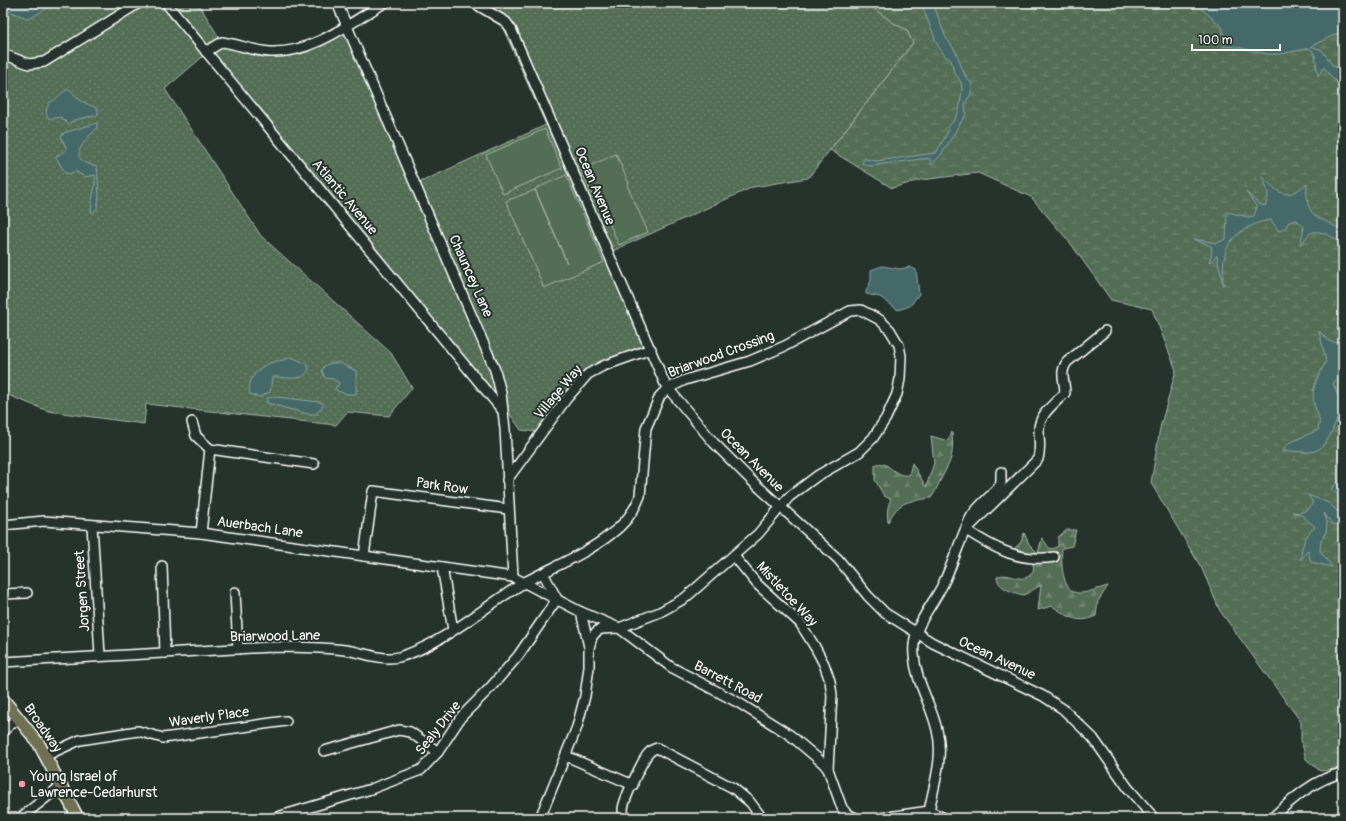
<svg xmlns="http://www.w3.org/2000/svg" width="1346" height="821" viewBox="0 0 1346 821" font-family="Pangolin,sans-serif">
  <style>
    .grass { fill: url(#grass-dots); stroke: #a9b6aa }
    .forest { fill: url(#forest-firs); stroke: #a9b6aa }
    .wetland { fill: url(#wetland-marsh); stroke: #a9b6aa }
    .park { fill: #536e55; stroke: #a9b6aa }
    .water { fill: #446967; stroke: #8fa5a4 }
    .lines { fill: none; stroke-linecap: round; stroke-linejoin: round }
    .minor-casing { stroke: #fff; stroke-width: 12 }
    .major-casing { stroke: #fff; stroke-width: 14 }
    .minor { stroke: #26332d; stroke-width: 9 }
    .major { stroke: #706f52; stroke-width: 11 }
    .poi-dot { fill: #ff9aa2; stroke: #26332d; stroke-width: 1.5 }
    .labels { text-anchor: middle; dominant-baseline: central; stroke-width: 4; stroke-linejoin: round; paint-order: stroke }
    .street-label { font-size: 14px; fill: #fff; stroke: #26332d }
    .poi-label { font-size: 14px; fill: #fff; stroke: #26332d; text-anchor: start }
  </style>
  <defs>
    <pattern id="grass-dots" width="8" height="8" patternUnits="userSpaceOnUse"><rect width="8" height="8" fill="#536e55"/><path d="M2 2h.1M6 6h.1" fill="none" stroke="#6d846e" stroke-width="1.8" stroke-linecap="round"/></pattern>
    <pattern id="forest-firs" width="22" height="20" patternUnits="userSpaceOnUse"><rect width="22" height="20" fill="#536e55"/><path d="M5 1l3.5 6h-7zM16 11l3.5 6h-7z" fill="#6d846e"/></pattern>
    <pattern id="wetland-marsh" width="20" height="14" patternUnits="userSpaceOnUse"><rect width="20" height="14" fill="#536e55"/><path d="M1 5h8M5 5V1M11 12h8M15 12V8" fill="none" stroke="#6d846e"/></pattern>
  </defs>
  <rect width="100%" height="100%" fill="#26332d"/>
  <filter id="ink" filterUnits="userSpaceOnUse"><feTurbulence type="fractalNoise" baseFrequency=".025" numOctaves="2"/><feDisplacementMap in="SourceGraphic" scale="8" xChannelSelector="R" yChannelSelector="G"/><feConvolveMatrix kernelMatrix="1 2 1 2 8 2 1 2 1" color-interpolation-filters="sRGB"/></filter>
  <g filter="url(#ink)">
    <!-- grass -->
    <path class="grass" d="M3 3H198L220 39 271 55 346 28 416 184 546 125 502 26 487 17 513 3H867L892 22 907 30 913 43 808 178 753 187 606 254 647 347 587 369 537 432 521 430 499 399 208 52 165 89 261 236 391 353 412 388 389 416 347 412 336 425 146 404 144 424 48 411 3 393Z"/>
    <!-- forest -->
    <g class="forest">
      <path d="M952 432C954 457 951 460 940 481 937 487 935 493 931 498 909 502 900 499 888 522 887 514 887 506 891 499L884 496 875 480V465C888 458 893 478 909 475L912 463 926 487 934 463 931 436 948 441Z"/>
      <path d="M1067 530H1076L1072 546 1062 548C1061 560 1061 594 1080 593 1087 593 1100 588 1108 586L1098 601 1096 616C1078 625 1068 616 1052 606L1038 610 1041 585 1024 595C1014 593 997 588 997 577 1008 570 1022 586 1032 573 1039 562 1021 554 1015 548L1021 542 1024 533 1029 544 1038 553 1042 538 1049 548 1053 549 1058 546V537Z"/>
    </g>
    <!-- wetland -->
    <path class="wetland" d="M867 3H1343V768L1320 771 1306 759 1301 740V722L1220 611 1202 569 1151 483 1160 428 1176 370 1152 309 1111 300 1071 244 1031 197 978 173 920 180 892 188 830 150 913 43 907 30 892 22Z"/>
    <!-- park -->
    <g class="park">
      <path d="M545 129 562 168 503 194 486 155Z"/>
      <path d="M616 154 629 184 627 185 648 232 619 245 598 197 594 199 581 170Z"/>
      <path d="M566 175 604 262 544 288 506 201 535 190 567 263 535 189Z"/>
    </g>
    <!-- water -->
    <g class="water">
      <path d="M3 3H56L29 19 3 9Z"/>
      <path d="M921 3H933L945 36 956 52 965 76 972 84 971 94 965 103 966 114 941 155 931 165V160L929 158 869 166 862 163 864 159 877 161 936 153 949 130 947 127 953 122 959 111 962 90 961 82 954 72 951 60 945 56 938 46Z"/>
      <path d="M1195 3H1231L1246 5 1252 3H1343V31L1311 46 1322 50 1333 66 1343 72V86L1333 79 1324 67 1318 76 1315 55 1310 48 1281 54H1267L1237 47 1224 46V34L1222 27Z"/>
      <path d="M69 89 81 101 98 109V115L74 120 68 124 61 117 50 119C44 113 46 109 50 102 58 100 61 91 69 89Z"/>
      <path d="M97 123V128C84 141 64 161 97 166L99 196 97 209 92 213C89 202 97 188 95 175L85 177 75 171 70 174 65 173 56 157 67 149 61 137 64 133Z"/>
      <path d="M1262 177C1281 194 1286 202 1307 183 1305 221 1317 214 1343 231V245C1337 239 1320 228 1311 233 1307 235 1304 241 1300 245L1304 227 1297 220 1289 222 1284 229 1279 231 1271 220C1261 221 1255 224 1247 228 1222 242 1223 259 1223 285L1217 255 1209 263 1212 251 1211 246 1193 239 1217 243 1226 239 1227 212 1248 217 1254 216 1257 207 1246 192 1259 204 1265 206C1271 195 1267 188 1262 177Z"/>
      <path d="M882 266 900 269 910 267 916 270 919 294 910 306 898 310 880 297 866 294V291L871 281V270Z"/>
      <path d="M1319 331 1329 341 1337 343 1343 339V374L1333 383 1339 398 1343 402V425L1337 419C1331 433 1325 453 1307 452 1298 452 1290 450 1282 451L1289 443 1318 430C1322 417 1316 414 1314 403 1310 388 1320 374 1326 361Z"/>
      <path d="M291 357 307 364 309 369C302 384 285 376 272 377L270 392 259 397 250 394C246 381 258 367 270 363 276 360 282 362 291 357Z"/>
      <path d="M331 363H340L356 371V394H347L337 391 335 387 338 386 339 383 333 379 325 378 322 371 324 366Z"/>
      <path d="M277 397 320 402 324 404 316 414H308L267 403V398Z"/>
      <path d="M1343 477V525L1332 524 1324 513 1327 522 1326 532 1321 540 1320 551 1332 567 1311 562 1308 550 1301 560C1301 547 1305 535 1315 527L1303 516 1292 512 1300 513 1309 509 1313 502 1308 495 1329 503 1340 514C1340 503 1340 495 1331 489Z"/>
    </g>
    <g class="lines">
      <defs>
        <g id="minor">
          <path d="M166 3 502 410"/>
          <path d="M337 3 495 370 501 393 505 429 513 577"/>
          <path d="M474 3 506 22 511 29 666 386 714 443 751 480 838 559 868 596 885 613 933 643 1043 696 1063 709 1093 738 1128 788 1154 818"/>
          <path d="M206 52 222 42C238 44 253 51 270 52 312 54 350 23 384 3"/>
          <path d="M3 54 29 64 44 62 139 3"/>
          <path d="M192 422 196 436 210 449 314 464"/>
          <path d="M507 480 567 398 588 374 603 366 651 349"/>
          <path d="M3 525 44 521 201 533 513 577 581 612 619 628 671 667 739 703 790 735 823 763 828 769 842 808 847 814 856 818"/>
          <path d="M92 525 100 655"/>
          <path d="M967 529 1038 459C1041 449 1039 442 1039 431 1038 415 1054 404 1065 393 1065 381 1059 373 1067 362L1105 331"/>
          <path d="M966 530C994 548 1020 563 1054 557"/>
          <path d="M201 533 210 449"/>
          <path d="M364 556 373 491 508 509"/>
          <path d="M734 556 757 584 800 623 815 647 824 664 830 681 832 695 828 769"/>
          <path d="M162 566 165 653"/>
          <path d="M442 567 453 630"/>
          <path d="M543 573 557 599"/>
          <path d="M235 592 238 649"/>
          <path d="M3 594 27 593"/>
          <path d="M581 612 589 647"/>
          <path d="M3 662 272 647C297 647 321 647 345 650 362 652 381 661 399 657 443 645 487 604 527 581 555 566 586 554 611 534 625 524 634 512 640 496L646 428 660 396 667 389 685 380 750 361 785 346 850 311 861 310 880 320 890 330 899 345 901 356 900 379 897 394 886 418 873 438 859 452 817 476 789 497 758 534 685 598 660 612 619 628 601 629 596 632 592 637 589 648V667L585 696 577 727 540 818"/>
          <path d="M3 731 18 718"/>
          <path d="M324 751 399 730 410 732 438 752"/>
          <path d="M45 756 80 740 138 731 163 738 286 721"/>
          <path d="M566 756 633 785"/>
          <path d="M929 811C934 785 944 756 937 730 931 703 916 683 914 655 911 627 932 607 943 584 953 563 960 540 970 519 974 509 991 496 998 488L1001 483V472"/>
          <path d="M929 811 944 818"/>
          <path d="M20 818 61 786"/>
          <path d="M274 818 371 789 421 770 438 752 461 717 490 688 518 656 557 599"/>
          <path d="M625 818C624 815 623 813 623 809 624 799 641 764 647 755 650 751 653 749 657 748L733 788 750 802 762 818"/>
          <path d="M881 818 929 811"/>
          <path d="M1272 818C1291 800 1316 778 1343 773"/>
        </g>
        <path id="major" d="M3 699 39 744 78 818"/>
      </defs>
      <!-- minor casing -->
      <use href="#minor" class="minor-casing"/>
      <!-- major casing -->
      <use href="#major" class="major-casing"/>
      <!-- minor -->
      <use href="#minor" class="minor"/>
      <!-- major -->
      <use href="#major" class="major"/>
    </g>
  </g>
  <!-- markers -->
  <circle class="poi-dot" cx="22" cy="784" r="4"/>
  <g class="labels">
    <!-- street labels -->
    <g class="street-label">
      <text transform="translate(595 186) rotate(67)">Ocean Avenue</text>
      <text transform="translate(345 197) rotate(50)">Atlantic Avenue</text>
      <text transform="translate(471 276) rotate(66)">Chauncey Lane</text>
      <text transform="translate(721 354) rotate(-20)">Briarwood Crossing</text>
      <text transform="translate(558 392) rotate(-50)">Village Way</text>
      <text transform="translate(752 460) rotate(45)">Ocean Avenue</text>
      <text transform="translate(442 486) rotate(8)">Park Row</text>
      <text transform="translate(260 527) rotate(8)">Auerbach Lane</text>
      <text transform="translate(82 591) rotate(-94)">Jorgen Street</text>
      <text transform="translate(787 594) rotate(47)">Mistletoe Way</text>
      <text transform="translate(275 636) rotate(-1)">Briarwood Lane</text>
      <text transform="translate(997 658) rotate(25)">Ocean Avenue</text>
      <text transform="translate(728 682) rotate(28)">Barrett Road</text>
      <text transform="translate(209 717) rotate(-8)">Waverly Place</text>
      <text transform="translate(43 728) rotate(55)">Broadway</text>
      <text transform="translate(438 728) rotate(-52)">Sealy Drive</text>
    </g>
    <!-- poi labels -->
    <g class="poi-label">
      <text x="30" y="776">Young Israel of<tspan x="30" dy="16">Lawrence-Cedarhurst</tspan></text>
    </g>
  </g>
  <!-- margin -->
  <rect width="1346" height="821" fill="none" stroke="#26332d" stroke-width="16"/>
  <rect x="8" y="8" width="1330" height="805" fill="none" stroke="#fff" stroke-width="1.5" filter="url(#ink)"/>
  <!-- scale -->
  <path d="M1192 44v6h88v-6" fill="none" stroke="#ffffff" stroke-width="2"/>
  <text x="1198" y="44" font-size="12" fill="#ffffff" stroke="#26332d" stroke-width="3" paint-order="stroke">100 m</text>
</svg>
